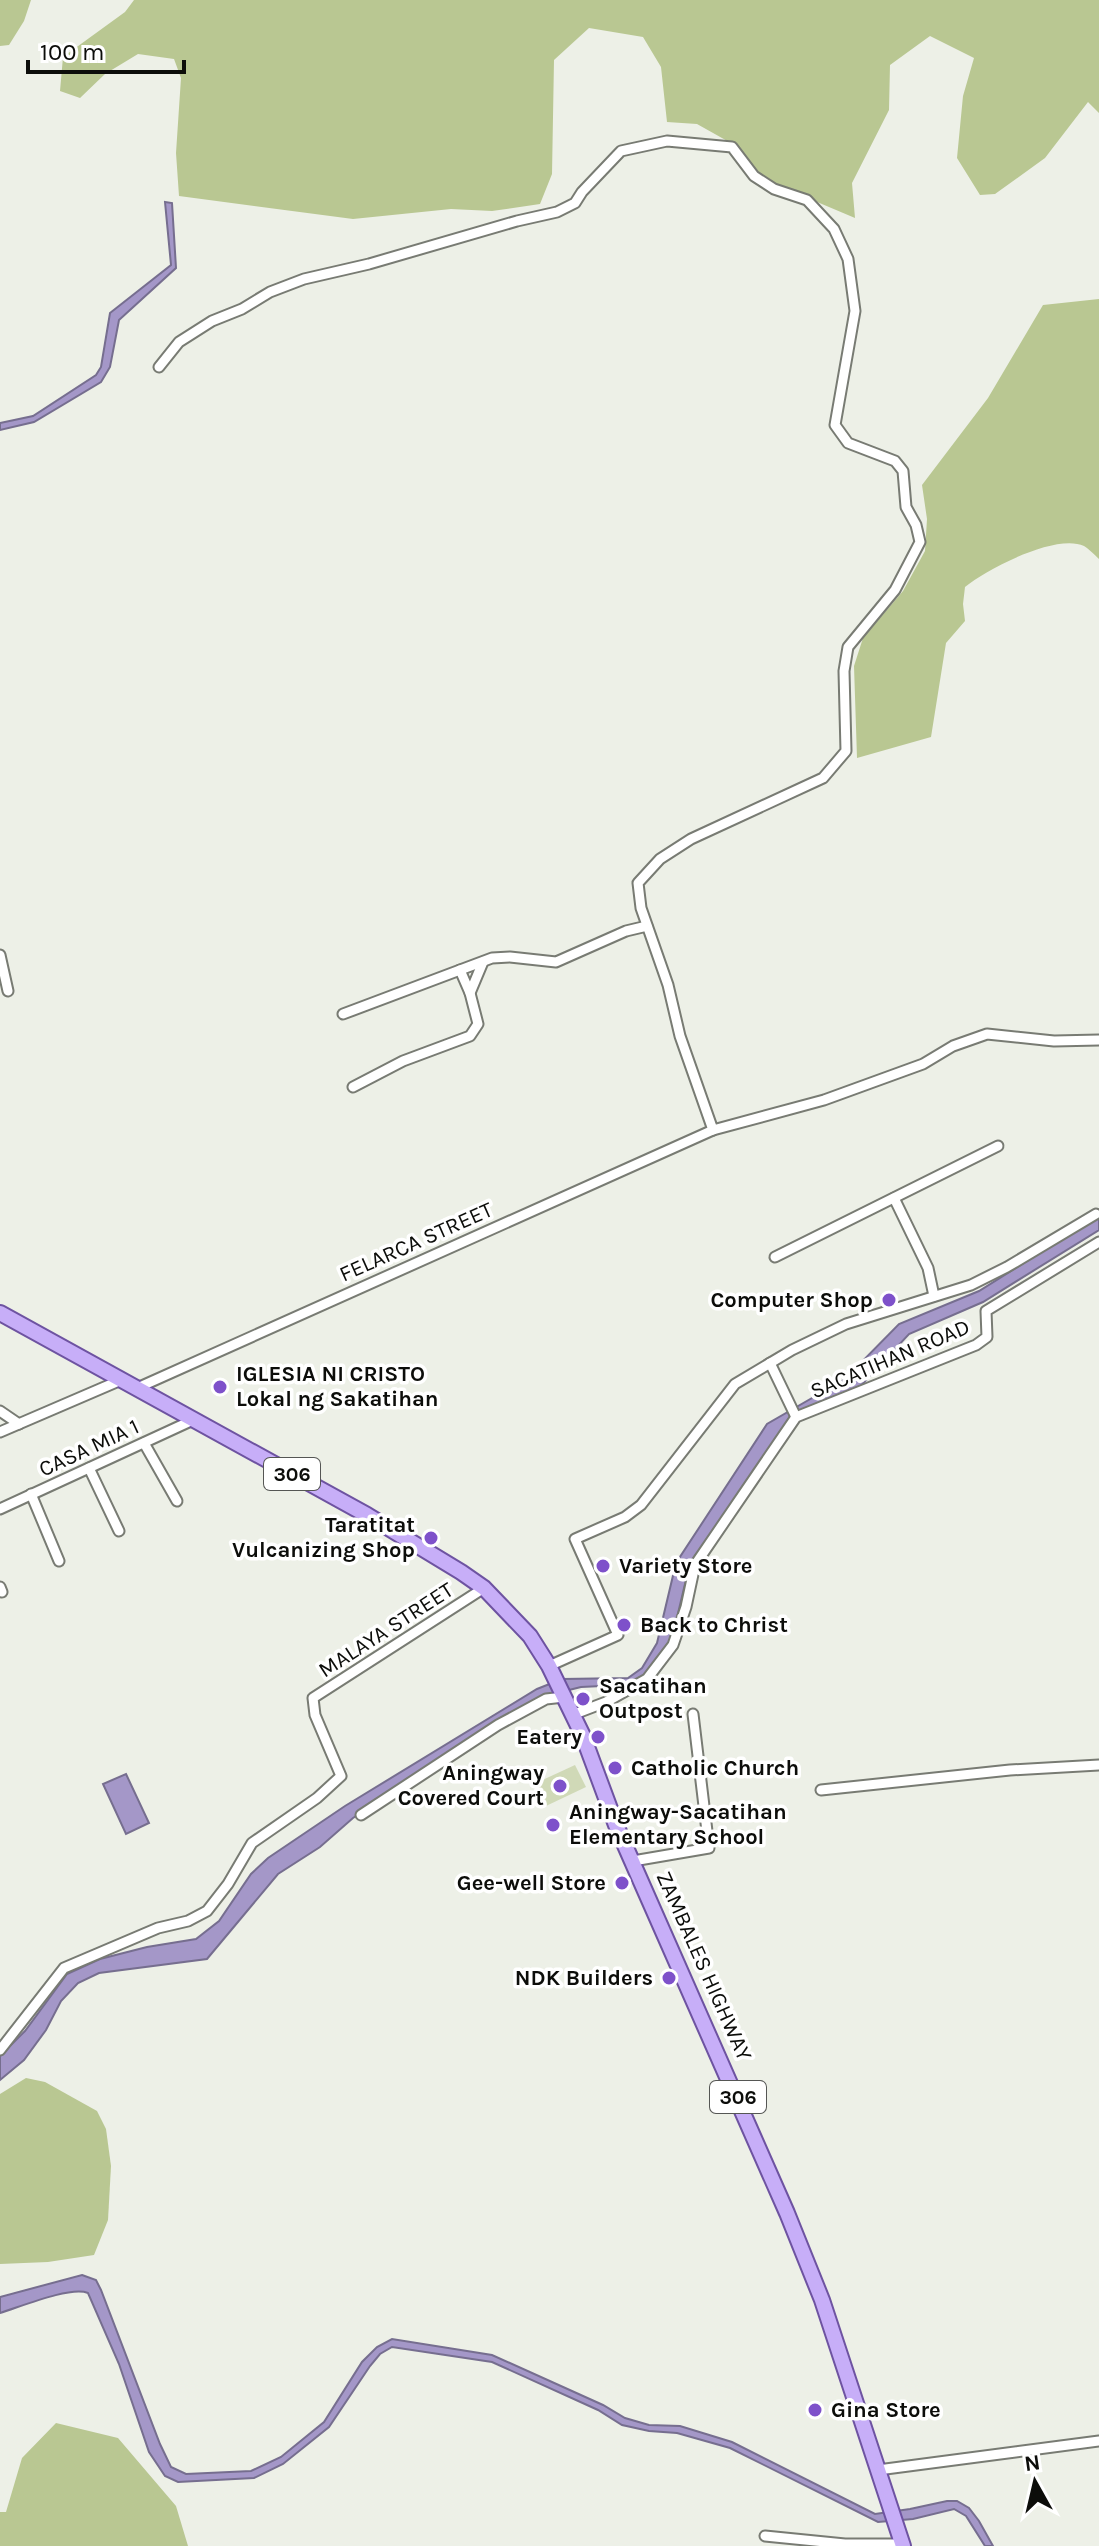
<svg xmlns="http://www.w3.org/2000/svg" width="1099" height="2546" viewBox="0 0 1099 2546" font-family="Karla,sans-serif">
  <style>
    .green { fill: #d0d9b7 }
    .forest { fill: #b9c792 }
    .water { fill: #a497c8; stroke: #766e8f; stroke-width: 2 }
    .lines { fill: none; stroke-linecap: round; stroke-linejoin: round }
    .street-casing { stroke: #787b73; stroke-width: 13 }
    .primary-casing { stroke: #6e53a1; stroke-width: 18 }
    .street { stroke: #fff; stroke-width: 9 }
    .primary { stroke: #c7aef8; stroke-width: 14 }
    .poi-dot { fill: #7e51ca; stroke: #fff; stroke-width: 3 }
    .labels { text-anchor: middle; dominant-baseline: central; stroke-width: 7; stroke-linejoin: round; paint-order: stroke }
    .shield { fill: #fff; stroke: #555654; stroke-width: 2 }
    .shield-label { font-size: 20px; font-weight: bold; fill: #0c0d0a }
    .street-label { font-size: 22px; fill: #0c0d0a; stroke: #fff }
    .poi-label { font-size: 22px; font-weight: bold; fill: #0c0d0a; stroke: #fff; text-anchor: start }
  </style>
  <rect width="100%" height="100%" fill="#edf0e7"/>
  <!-- green -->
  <path class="green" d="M575 1765 586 1787 546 1806 536 1783Z"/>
  <!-- forest -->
  <g class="forest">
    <path d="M0 0H31L24 21 9 45 0 46Z"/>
    <path d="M134 0H1099V113L1088 102 1045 158 995 194 980 195 957 158 963 96 974 58 930 36 890 65 889 110 852 183 855 218 765 180 738 147 697 124 667 122 661 67 643 37 589 28 554 60 552 174 540 204 492 211 451 209 353 219 179 196 176 153 181 78 174 59 138 54 105 74 80 98 60 91 63 57 125 12Z"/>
    <path d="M1099 299V559C1095 555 1089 549 1084 546 1056 533 987 569 965 587L963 604 965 621 946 643 931 737 857 758 854 666 863 638 903 591 925 551 927 519 922 485 988 398 1043 305Z"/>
    <path d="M26 2078 45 2082 97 2111 106 2129 111 2166 108 2220 94 2255 48 2262 0 2264V2094Z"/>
    <path d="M56 2423 118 2438 176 2506 188 2546H0V2512H6L22 2458Z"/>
  </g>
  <!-- water -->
  <g class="water">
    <path d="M165 202 172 203 176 268 119 320 110 367 101 382 34 422 0 430V423L33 416 96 375 101 367 110 313 171 265Z"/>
    <path d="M1099 1216V1230L983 1302 909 1334 856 1391 788 1427 690 1563 670 1647 645 1676 623 1685 581 1687 541 1697 353 1818 320 1847 278 1874 207 1959 99 1973 78 1983 61 2001 46 2030 24 2060 0 2080V2056L25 2031 67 1974 100 1959 147 1947 196 1939 219 1921 251 1874 268 1858 345 1806 537 1689 562 1679 628 1678 642 1668 657 1643 676 1563 767 1424 845 1379 899 1324 979 1291Z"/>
    <path d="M126 1774 149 1823 126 1834 103 1784Z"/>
    <path d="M82 2275 96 2280 101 2290 160 2444 171 2467 186 2474 251 2471 281 2457 324 2422 362 2362 377 2347 392 2339 492 2355 603 2405 625 2418 649 2425 680 2426 732 2442 875 2514 910 2509 947 2501H957L969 2508 979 2521 993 2546H985L966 2516 954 2509 913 2519 878 2522 730 2448 677 2433 649 2431 622 2425 598 2410 492 2362 392 2347 380 2354 370 2366 329 2427 283 2464 254 2478 178 2482 165 2476 149 2452 119 2364 88 2293C70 2286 20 2307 0 2313V2297Z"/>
  </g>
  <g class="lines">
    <defs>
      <g id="street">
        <path d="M159 367 179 342 212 321 242 309 270 292 304 279 369 264 517 221 557 212 575 203 582 192 621 151 667 141 732 147 754 176 774 189 807 200 834 229 848 259 855 311 835 425 848 443 895 461 903 471 906 507 916 525 920 542 895 590 848 647 844 671 846 751 823 778 691 839 660 859 638 883 641 908 668 985 680 1036 713 1130"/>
        <path d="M0 955 8 991"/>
        <path d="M470 993 483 962"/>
        <path d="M343 1014 460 970"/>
        <path d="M353 1087 403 1061 470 1036 478 1024 470 993 460 970 492 958 510 957 556 962 626 931 647 926"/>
        <path d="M894 1198 928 1268 934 1296"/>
        <path d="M775 1257 998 1146"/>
        <path d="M770 1363 796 1417"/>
        <path d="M135 1389 713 1130 824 1100 923 1064 953 1046 987 1034 1054 1041 1099 1040"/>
        <path d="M0 1411 19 1424"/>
        <path d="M0 1432 121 1380"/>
        <path d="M144 1443 177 1501"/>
        <path d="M89 1468 119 1531"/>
        <path d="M31 1494 59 1561"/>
        <path d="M0 1509 193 1420"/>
        <path d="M0 1587 2 1592"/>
        <path d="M549 1666 618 1635 575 1539 625 1517 641 1505 735 1384 792 1350 846 1324 971 1285 1007 1267 1096 1214"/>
        <path d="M572 1715 606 1702 647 1679 673 1645 686 1607 695 1565 796 1417 976 1345 987 1337 986 1311 1099 1242"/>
        <path d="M821 1790 1010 1770 1099 1765"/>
        <path d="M361 1815 498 1725 546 1699 564 1697"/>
        <path d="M633 1861 709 1848 693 1714"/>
        <path d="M0 2050 64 1968 158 1928 188 1921 207 1911 228 1884 252 1843 317 1798 341 1776 315 1715 313 1698 484 1588"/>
        <path d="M878 2470 1099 2441"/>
        <path d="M765 2536 845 2544H902"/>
      </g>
      <path id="primary" d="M0 1313 367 1515 461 1572 484 1588 530 1636 549 1666 583 1736 616 1825 787 2213 822 2300 903 2546"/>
    </defs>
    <!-- street casing -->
    <use href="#street" class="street-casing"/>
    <!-- primary casing -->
    <use href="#primary" class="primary-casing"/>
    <!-- street -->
    <use href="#street" class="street"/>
    <!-- primary -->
    <use href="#primary" class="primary"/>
  </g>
  <!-- markers -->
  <g class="poi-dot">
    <circle cx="889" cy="1300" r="8"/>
    <circle cx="220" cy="1387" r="8"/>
    <circle cx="431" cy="1538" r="8"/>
    <circle cx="603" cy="1566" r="8"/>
    <circle cx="624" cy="1625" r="8"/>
    <circle cx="583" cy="1699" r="8"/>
    <circle cx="598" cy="1737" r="8"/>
    <circle cx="615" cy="1768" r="8"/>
    <circle cx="560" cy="1786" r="8"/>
    <circle cx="553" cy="1825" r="8"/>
    <circle cx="622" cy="1883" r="8"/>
    <circle cx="669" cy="1978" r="8"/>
    <circle cx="815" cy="2410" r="8"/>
  </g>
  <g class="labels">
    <!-- shield labels -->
    <g class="shield">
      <rect x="264" y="1458" width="56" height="32" rx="6"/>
      <rect x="710" y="2081" width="56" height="32" rx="6"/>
    </g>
    <g class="shield-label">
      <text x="292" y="1474">306</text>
      <text x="738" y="2097">306</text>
    </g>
    <!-- street labels -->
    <g class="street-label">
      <text transform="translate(416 1242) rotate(-24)">FELARCA STREET</text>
      <text transform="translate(890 1359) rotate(-23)">SACATIHAN ROAD</text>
      <text transform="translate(89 1448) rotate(-25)">CASA MIA 1</text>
      <text transform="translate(386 1630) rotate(-33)">MALAYA STREET</text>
      <text transform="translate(704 1966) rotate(66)">ZAMBALES HIGHWAY</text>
    </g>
    <!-- poi labels -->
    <g class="poi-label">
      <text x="873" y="1300" text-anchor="end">Computer Shop</text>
      <text x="236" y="1374">IGLESIA NI CRISTO<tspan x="236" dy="25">Lokal ng Sakatihan</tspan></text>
      <text x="415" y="1525" text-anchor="end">Taratitat<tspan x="415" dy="25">Vulcanizing Shop</tspan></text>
      <text x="619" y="1566">Variety Store</text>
      <text x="640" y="1625">Back to Christ</text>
      <text x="599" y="1686">Sacatihan<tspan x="599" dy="25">Outpost</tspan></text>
      <text x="582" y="1737" text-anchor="end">Eatery</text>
      <text x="631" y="1768">Catholic Church</text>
      <text x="544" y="1773" text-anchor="end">Aningway<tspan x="544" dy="25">Covered Court</tspan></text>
      <text x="569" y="1812">Aningway-Sacatihan<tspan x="569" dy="25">Elementary School</tspan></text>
      <text x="606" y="1883" text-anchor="end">Gee-well Store</text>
      <text x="653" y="1978" text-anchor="end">NDK Builders</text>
      <text x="831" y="2410">Gina Store</text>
    </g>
  </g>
  <!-- north arrow -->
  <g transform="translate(1035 2482) rotate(352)" stroke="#ffffff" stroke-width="6" paint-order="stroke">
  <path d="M0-6L14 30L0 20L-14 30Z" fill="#0c0d0a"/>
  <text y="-12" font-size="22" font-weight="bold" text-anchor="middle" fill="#0c0d0a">N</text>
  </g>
  <!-- scale -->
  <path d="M28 60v12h156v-12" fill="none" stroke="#0c0d0a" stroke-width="4"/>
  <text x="40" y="60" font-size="24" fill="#0c0d0a" stroke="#ffffff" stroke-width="6" paint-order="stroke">100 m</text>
</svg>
